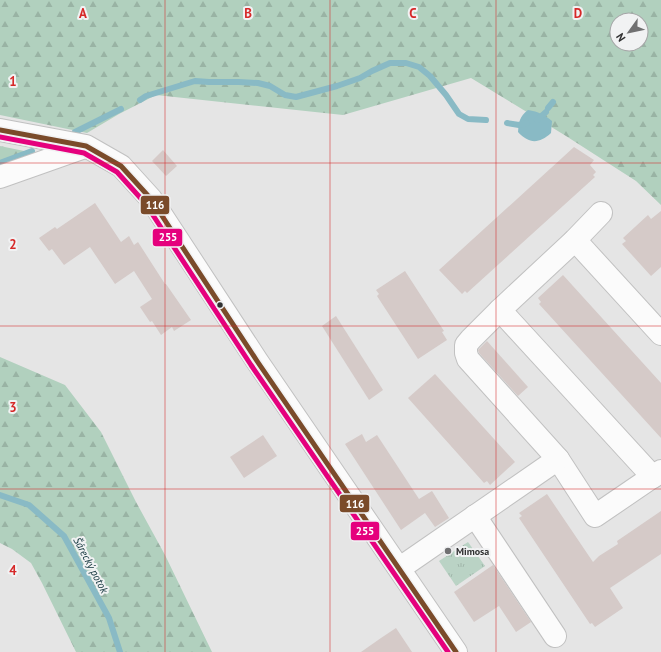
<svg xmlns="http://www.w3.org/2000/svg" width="661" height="652" viewBox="0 0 661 652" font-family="'PT Sans',sans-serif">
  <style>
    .grass { fill: url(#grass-tufts) }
    .forest { fill: url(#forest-firs); fill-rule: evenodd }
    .water { fill: #89bac5 }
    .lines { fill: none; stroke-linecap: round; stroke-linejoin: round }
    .stream { stroke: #89bac5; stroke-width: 6 }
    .building { fill: #d5cac8 }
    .minor-casing { stroke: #c1c1c1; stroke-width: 24 }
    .minor { stroke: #fbfbfb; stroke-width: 22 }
    .bus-1-casing { stroke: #f1f2f3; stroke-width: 8 }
    .bus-2-casing { stroke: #f1f2f3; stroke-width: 8 }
    .bus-1 { stroke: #7a4b2a; stroke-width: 5 }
    .bus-2 { stroke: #e5007d; stroke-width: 5 }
    .grid { fill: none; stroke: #d62828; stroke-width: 1; stroke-opacity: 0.55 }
    .bus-dot { fill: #313132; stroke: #f1f2f3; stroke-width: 1.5 }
    .poi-dot { fill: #707071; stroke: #f1f2f3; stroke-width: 1.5 }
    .labels { text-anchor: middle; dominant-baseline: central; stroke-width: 4; stroke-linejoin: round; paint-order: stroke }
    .poi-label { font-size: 10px; font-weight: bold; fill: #313132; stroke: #f1f2f3; text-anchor: start }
    .water-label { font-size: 11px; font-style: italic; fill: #0d3138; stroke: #f1f2f3 }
    .grid-label { font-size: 13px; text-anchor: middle; font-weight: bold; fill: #d62828; stroke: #f1f2f3; stroke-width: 4; stroke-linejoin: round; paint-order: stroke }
    .line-badge { stroke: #f1f2f3; stroke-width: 1.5 }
    .badge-label { font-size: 11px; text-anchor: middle; font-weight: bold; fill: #fff }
  </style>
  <defs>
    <pattern id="grass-tufts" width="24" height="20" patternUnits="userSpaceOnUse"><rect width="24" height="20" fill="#bad3c5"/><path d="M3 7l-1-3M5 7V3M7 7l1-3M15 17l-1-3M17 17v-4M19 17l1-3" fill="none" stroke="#a0b6aa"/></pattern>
    <pattern id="forest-firs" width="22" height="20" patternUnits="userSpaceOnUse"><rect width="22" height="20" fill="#b1d0be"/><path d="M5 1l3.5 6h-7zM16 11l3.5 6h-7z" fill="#99b3a4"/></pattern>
  </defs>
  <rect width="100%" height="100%" fill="#e5e5e5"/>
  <!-- grass -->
  <path class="grass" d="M468 542 485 566 456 586 439 561Z"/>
  <!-- forest -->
  <g class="forest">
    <path d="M0 0H661V205L636 181 566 136 471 78 343 115 156 95 119 114 87 133 0 115ZM617 20H641V44H617Z"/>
    <path d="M0 146 29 152 0 161Z"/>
    <path d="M0 357 65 385 101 432 136 502 165 555 212 652H76L42 583 31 563 12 549 0 543Z"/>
  </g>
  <!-- water -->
  <path class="water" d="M528 110C539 112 543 114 552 121L551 133C539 144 529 144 518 132 519 122 519 117 528 110Z"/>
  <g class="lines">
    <!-- stream -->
    <g class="stream">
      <path d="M140 100 146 96 195 81 209 82H239L258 83 270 86 285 95 296 97 337 86 360 78 372 71 390 63H406L419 67 430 76 446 95 459 114 468 119 486 120"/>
      <path d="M548 108 553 102"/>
      <path d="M537 120 546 112"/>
      <path d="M507 123 519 125 527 123"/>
      <path d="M75 132 121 109"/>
      <path d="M0 163 32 151"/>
      <path d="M0 495 29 505 64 536 109 618 120 652"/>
    </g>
  </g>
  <!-- building -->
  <g class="building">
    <path d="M574 147 594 160 590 165 596 172 593 175 595 177 467 293 465 291 462 294 439 270Z"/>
    <path d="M163 150 177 166 166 176 152 161Z"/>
    <path d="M95 203 121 242 129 236 134 245 138 242 165 284H166L191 320 174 331 172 327 161 335 152 321 150 322 140 307 152 299 134 271 115 284 90 247 64 265 52 249 49 251 39 238 55 227 57 229Z"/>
    <path d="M661 211V267L651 276 622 244 626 241 623 238 648 215 651 219Z"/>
    <path d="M405 271 444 331 442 332 447 340 418 359 377 296 379 294 376 290Z"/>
    <path d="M563 275 661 383V438L539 304 541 302 538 298Z"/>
    <path d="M336 316 383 390 369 400 322 326Z"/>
    <path d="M487 341 528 387 518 396 479 353 478 350Z"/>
    <path d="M435 374 515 462 490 485 487 481 484 483 408 398Z"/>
    <path d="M362 434 366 442 377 435 419 499 432 491 449 518 435 527 425 513 401 530 345 444Z"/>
    <path d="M263 435 277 456 244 478 230 457Z"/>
    <path d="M547 494 593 562 599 556 618 544 617 541 661 511V554L610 588 623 608 595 627 592 623 590 624 519 518 522 516 519 513Z"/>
    <path d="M493 565 531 622 516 632 499 606 474 622 454 592Z"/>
    <path d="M396 628 412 652H361L381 638Z"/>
  </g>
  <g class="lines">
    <defs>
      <g id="minor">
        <path d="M0 130 86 146 121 166 151 199 257 361 456 652"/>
        <path d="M0 177 85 147"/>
        <path d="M601 213 575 240 500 310 653 477"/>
        <path d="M575 240 661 334"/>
        <path d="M500 310 471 339 466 345V353L468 359 558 459 595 516 661 471"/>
        <path d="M475 516 555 636"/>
        <path d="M400 568 558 459"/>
      </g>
    </defs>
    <!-- minor casing -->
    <use href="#minor" class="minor-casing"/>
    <!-- minor -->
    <use href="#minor" class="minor"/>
    <defs>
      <path id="bus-1" d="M0 130 86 146 121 166 151 199 257 361 456 652"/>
      <path id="bus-2" d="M0 137 84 153 117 172 145 203 251 365 448 652"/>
    </defs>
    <!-- bus-1 casing -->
    <use href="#bus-1" class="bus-1-casing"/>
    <!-- bus-2 casing -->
    <use href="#bus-2" class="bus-2-casing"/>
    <!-- bus-1 -->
    <use href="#bus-1" class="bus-1"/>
    <!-- bus-2 -->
    <use href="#bus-2" class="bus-2"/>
  </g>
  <!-- grid -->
  <path class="grid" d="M165 0V652M330 0V652M496 0V652M0 163H661M0 326H661M0 489H661"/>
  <!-- markers -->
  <circle class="bus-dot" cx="220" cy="305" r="3.5"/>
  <circle class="poi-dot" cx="448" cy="551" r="4"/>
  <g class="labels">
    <!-- poi labels -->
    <g class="poi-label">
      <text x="456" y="551">Mimosa</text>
    </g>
    <!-- water labels -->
    <g class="water-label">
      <text transform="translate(91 565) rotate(62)">Šárecký potok</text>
    </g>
  </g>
  <g class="grid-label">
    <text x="83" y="18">A</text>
    <text x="248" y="18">B</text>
    <text x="413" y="18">C</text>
    <text x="578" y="18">D</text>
    <text x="13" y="86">1</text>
    <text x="13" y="249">2</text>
    <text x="13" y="412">3</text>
    <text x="13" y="575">4</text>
  </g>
  <g class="line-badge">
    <rect x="140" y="195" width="30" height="20" rx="4" fill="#7a4b2a"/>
    <rect x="152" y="228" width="31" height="19" rx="4" fill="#e5007d"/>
    <rect x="339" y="494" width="31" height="19" rx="4" fill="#7a4b2a"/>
    <rect x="350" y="521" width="30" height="20" rx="4" fill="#e5007d"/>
  </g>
  <g class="badge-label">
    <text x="155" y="209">116</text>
    <text x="168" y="241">255</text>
    <text x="355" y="508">116</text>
    <text x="365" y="535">255</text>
  </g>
  <!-- north arrow -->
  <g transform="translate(629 32) rotate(237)"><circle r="19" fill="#f1f2f3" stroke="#a4a5a6"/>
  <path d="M0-3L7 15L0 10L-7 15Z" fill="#707071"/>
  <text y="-6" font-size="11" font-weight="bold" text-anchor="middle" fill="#313132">N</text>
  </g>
</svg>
